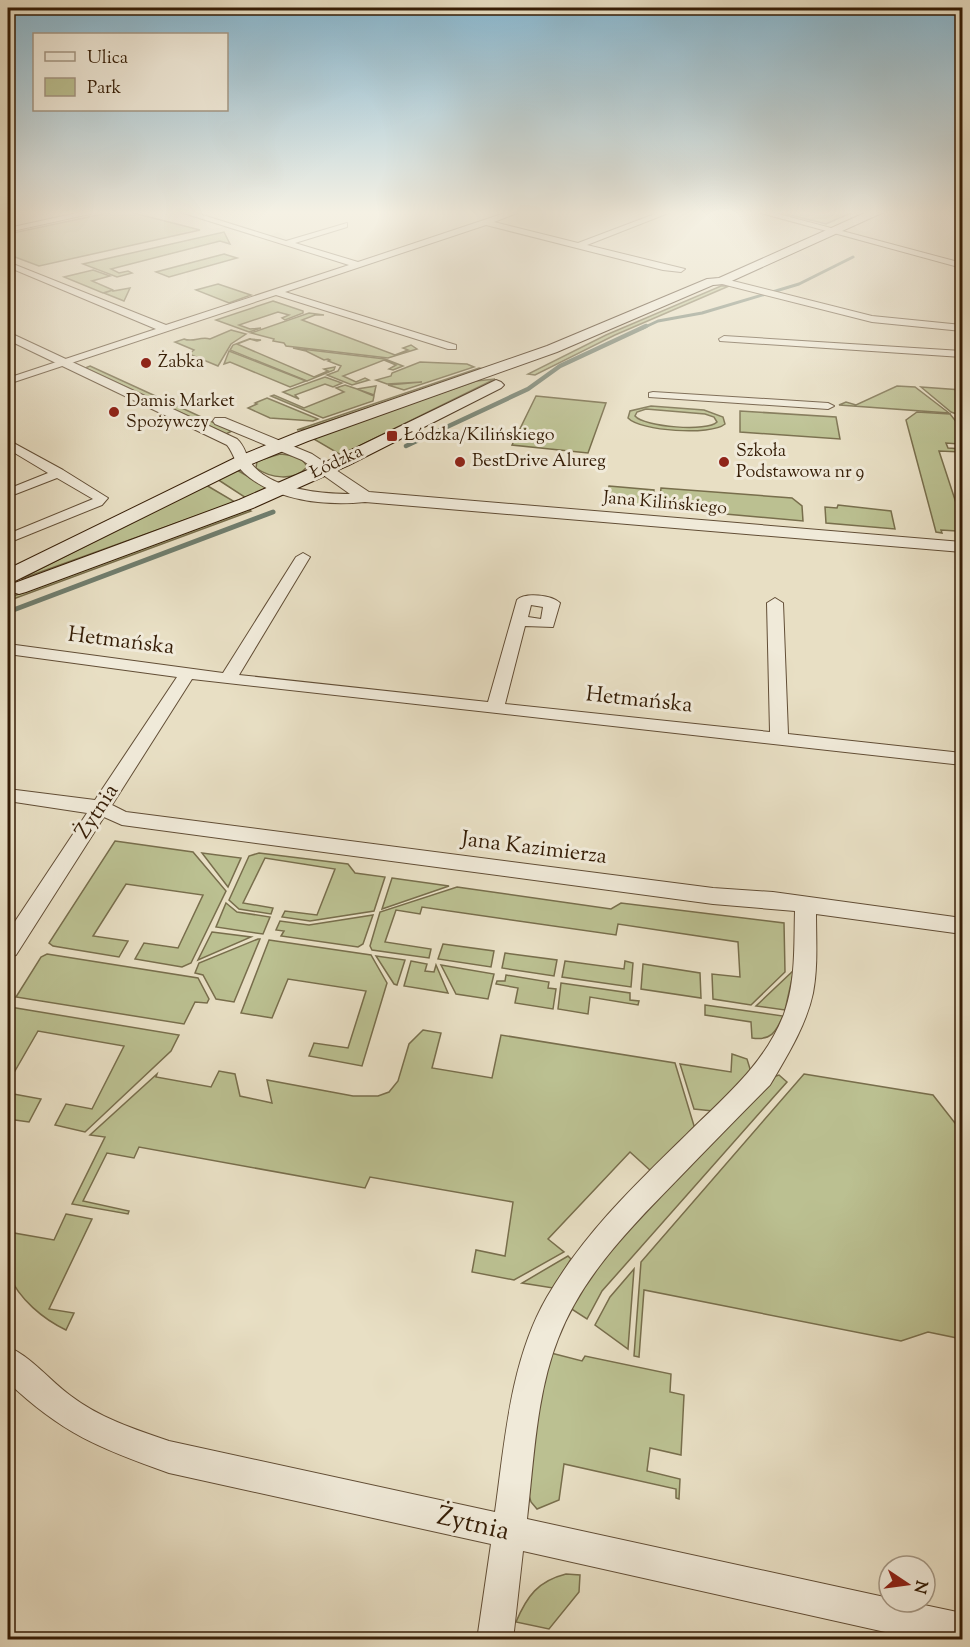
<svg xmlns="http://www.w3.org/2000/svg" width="970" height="1647" viewBox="0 0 970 1647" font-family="'Sorts Mill Goudy',serif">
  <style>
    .green { fill: #bbc091; stroke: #786e4c; stroke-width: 1.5; fill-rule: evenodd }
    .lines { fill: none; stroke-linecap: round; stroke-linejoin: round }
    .stream-far2 { stroke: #707d6d; stroke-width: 3 }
    .stream-far1 { stroke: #707d6d; stroke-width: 4.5 }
    .stream { stroke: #707d6d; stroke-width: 5 }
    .minor-casing { stroke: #624e36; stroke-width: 2 }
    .tertiary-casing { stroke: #624e36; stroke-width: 2 }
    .secondary-casing { stroke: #351d06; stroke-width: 2 }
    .minor { fill: #f0ead9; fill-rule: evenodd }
    .tertiary { fill: #f0ead9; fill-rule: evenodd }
    .secondary { fill: #f0ead9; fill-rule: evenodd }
    .poi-dot { fill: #8f2418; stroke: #f0ead9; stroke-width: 2 }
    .labels { text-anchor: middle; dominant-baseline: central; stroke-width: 6; stroke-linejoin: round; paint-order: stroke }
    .far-poi-label { font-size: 18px; fill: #351d06; stroke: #f0ead9; text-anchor: start }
    .far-street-label { font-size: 18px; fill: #351d06; stroke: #f0ead9 }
    .street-label { font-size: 22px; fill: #351d06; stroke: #f0ead9 }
    .near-street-label { font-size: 27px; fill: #351d06; stroke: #f0ead9 }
  </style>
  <rect width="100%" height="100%" fill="#e8dfc4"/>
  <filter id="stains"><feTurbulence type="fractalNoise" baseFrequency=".00333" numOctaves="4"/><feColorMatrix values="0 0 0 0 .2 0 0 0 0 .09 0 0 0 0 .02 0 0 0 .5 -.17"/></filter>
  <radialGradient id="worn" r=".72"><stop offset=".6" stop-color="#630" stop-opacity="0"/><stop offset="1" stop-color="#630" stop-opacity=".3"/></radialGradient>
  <!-- green -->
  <g class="green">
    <path d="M112 212H130L200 230 39 266 15 257H8V234Z"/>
    <path d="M778 212H853L826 224Z"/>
    <path d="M224 232 230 244 220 241 111 269 119 273 128 271 132 273 117 277 83 264Z"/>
    <path d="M224 254 237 258 169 277 156 272Z"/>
    <path d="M93 270 110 276 92 281 113 290V291L130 288 124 301 104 293 113 290 103 293 64 277Z"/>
    <path d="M218 284 251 295 229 303 196 290Z"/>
    <path d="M721 286H729L615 335 535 375 528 374 606 335Z"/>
    <path d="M273 301 303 311V313L285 320 282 318 289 315 278 312 239 325 250 329 261 328 249 332 216 320Z"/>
    <path d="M309 313 324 315H315L302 320 395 355 408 350 403 348 411 345 417 349 388 358 286 346 284 343 273 341 274 339 251 333Z"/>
    <path d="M231 330 246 334 231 344 218 366 189 354 194 350 175 342 184 339C193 343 200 336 210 339Z"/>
    <path d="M249 339 261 340 257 341 250 339 237 344 314 377 328 371 324 369 335 367 334 370 307 381 230 350 233 345Z"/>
    <path d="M293 348 385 359 403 366 393 370 389 369 396 365 384 360 343 376 356 382 365 378 369 380 352 385 327 375 338 371 341 366 328 361 330 360 328 359 324 360 306 351Z"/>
    <path d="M229 351 306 381 290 387 230 362 224 364Z"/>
    <path d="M420 362 467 364 474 367 404 390 388 385 422 382 387 384 376 380 391 376 392 373Z"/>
    <path d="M90 366 232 431 226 434 85 368Z"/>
    <path d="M479 368 484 369 306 429 297 430Z"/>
    <path d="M325 377 342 383 333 387 325 384 295 395 299 399 283 392Z"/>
    <path d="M495 379 341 455 312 438 476 381Z"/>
    <path d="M345 385 357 389 376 386 374 395 357 389 374 396 373 401 323 418 271 396 274 395 304 408 344 392 336 388Z"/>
    <path d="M897 386 915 387 949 413 839 405 846 402 856 405Z"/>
    <path d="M921 387 962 390V416L951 412Z"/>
    <path d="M536 396 606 403 588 453 512 445Z"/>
    <path d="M267 398 318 419 313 421 270 418 248 408 257 404 255 403Z"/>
    <path d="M651 406 704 410 723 417 725 424C711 436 640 431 628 418L630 411ZM646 409 705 414 714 417 717 422C708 432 644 427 635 416L637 412Z"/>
    <path d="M740 411 836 417 840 439 740 432Z"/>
    <path d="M917 412 950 414 962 429V439H958L959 444 946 443 948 448 962 449V452L939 451 962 521V535L959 534 957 531 941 530 942 533 936 532 906 420Z"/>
    <path d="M280 454C291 455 303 457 307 467 294 482 270 478 256 468L257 461Z"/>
    <path d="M237 470 268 488 246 498 217 479Z"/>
    <path d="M206 485 235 502 21 579 22 578Z"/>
    <path d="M609 486 654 490 652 507 606 505Z"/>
    <path d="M661 488 792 498 802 506 803 521 659 508Z"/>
    <path d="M838 505 891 511 895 529 826 523 825 507 837 508Z"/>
    <path d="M248 509 251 511 8 601V598Z"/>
    <path d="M115 841 193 852 226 891 191 963 182 967 135 959 144 943 178 948 203 895 126 884 93 936 128 941 119 957 53 946 49 943Z"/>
    <path d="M202 853 241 858 228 887Z"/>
    <path d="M259 853 348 864 355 873 385 877 374 911 310 921 282 917 285 911 317 915 335 869 265 858 243 903 273 908 271 914 239 909 229 900 249 856Z"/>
    <path d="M392 878 449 886 382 909Z"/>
    <path d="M457 887 611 909 621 903 784 923 785 972 751 1005 713 999 712 974 740 977 738 942 618 924 616 935 422 907 420 914 396 910 385 942 431 949 429 958 372 950 370 946 380 912Z"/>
    <path d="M226 903 237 912 270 917 263 934 216 927Z"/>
    <path d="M373 915 363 944 358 947 281 936 284 931 276 930 280 921 309 925Z"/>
    <path d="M212 932 251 937 198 960Z"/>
    <path d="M258 939H260L234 1002 216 999 203 975 195 973 199 963Z"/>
    <path d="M269 940 371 955 387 983 362 1066 309 1056 314 1043 348 1048 366 991 288 979 272 1018 241 1013Z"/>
    <path d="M443 944 494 951 491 967 438 959Z"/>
    <path d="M505 953 557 960 554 976 502 968Z"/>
    <path d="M47 954 198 978 209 999 207 1003 195 1002 184 1024 16 997 41 957Z"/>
    <path d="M376 956 405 960 397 985 394 984Z"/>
    <path d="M411 961 427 964 425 971 434 972 436 965 448 993 404 986Z"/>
    <path d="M565 961 624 969 625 961 633 963 631 987 562 977Z"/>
    <path d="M643 964 700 973 701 998 641 989Z"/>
    <path d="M441 965 494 974 488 999 456 994Z"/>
    <path d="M794 970 785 1010 756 1006Z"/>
    <path d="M506 975 549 982 548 988 556 989 553 1009 515 1003 518 988 496 984 497 981H505Z"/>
    <path d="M561 983 630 993V1000L639 1001 638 1005 590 997 588 1014 558 1009Z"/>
    <path d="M705 1005 783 1016C776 1032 771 1041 752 1038L751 1022 705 1015Z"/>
    <path d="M10 1007 179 1035 171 1051 85 1132 55 1125 66 1104 92 1109 124 1046 38 1031 8 1083V1011Z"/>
    <path d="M423 1030 441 1033 432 1068 492 1078 501 1035 675 1063 695 1129 651 1171 630 1152 548 1239 564 1252 514 1280 472 1272 476 1250 505 1256 513 1202 370 1177 365 1188 139 1147 134 1158 107 1153 83 1201 129 1211 128 1214 72 1204 105 1137 90 1135 157 1074 156 1077 211 1087 219 1071 235 1074 240 1096 272 1103 267 1080 353 1096H378L389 1092 398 1081 409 1044Z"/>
    <path d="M732 1054 747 1059 751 1072 713 1111 694 1109 680 1064 731 1072Z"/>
    <path d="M804 1074 933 1095 962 1132V1339L928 1332 901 1341 644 1290 639 1357 634 1356 641 1262Z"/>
    <path d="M779 1075 787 1082 602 1291 587 1319 570 1308 616 1240 773 1077Z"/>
    <path d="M8 1093 41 1099 29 1122 8 1119Z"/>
    <path d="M66 1214 92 1219 49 1309 74 1313 66 1330C43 1319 19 1299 9 1275 4 1264 8 1244 8 1232L54 1240Z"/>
    <path d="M568 1256 571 1259 553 1288 522 1283Z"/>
    <path d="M634 1269 628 1349 595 1325 610 1297Z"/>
    <path d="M551 1353 582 1361 585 1356 671 1374 670 1392 684 1395 681 1455 650 1448 647 1471 680 1479 679 1499 676 1498V1489L564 1464 559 1500 537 1509 531 1502 527 1489 537 1402Z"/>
    <path d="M566 1574 580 1575 579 1592 549 1629 516 1622C527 1596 538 1581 566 1574Z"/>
  </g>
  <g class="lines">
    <!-- stream-far2 -->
    <path class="stream-far2" d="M643 328 658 321 702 313 799 284 853 257"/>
    <!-- stream-far1 -->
    <path class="stream-far1" d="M406 446 528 389 560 366 646 326"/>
    <!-- stream -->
    <path class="stream" d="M8 612 273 512"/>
    <defs>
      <g id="minor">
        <path d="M82 212H99L8 232V228Z"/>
        <path d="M180 212H193L286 241 347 223V227L295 243 358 262 508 212H520L494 222 578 243 660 212H671L587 245 685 269 681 272 663 270 486 225 285 292 456 345V349H448L276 295 8 384V378L156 329 8 267V262L166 325 349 265Z"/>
        <path d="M757 212H771L962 263V268Z"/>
        <path d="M721 278 872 316 962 325V331L872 322 718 283 717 281Z"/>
        <path d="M724 336 962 351V357L720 341 719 339Z"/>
        <path d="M653 392 828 403 834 406 828 409 649 397V393Z"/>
        <path d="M8 440 63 470 108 498 102 505 8 543V534L93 499 57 478 8 497V489L48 473 8 449Z"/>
        <path d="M303 553 310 557 239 675 488 702 517 600C525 592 552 595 560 603L553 627 525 626 505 704 770 732 767 603 775 598 783 603 788 734 962 753V765L192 679 112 805 126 812 713 888 773 892 962 918V934L816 914C816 940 818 967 813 993 806 1026 787 1056 770 1085 739 1116 708 1148 677 1180 631 1227 582 1276 558 1339 536 1395 534 1460 527 1519L889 1598V1602H910L962 1613V1640H921L523 1551 513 1640H477L491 1544 169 1473C101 1449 61 1433 8 1382V1347C32 1357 50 1381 71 1396 100 1418 134 1429 169 1441L495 1512C505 1441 510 1361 547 1297 585 1232 635 1185 688 1133 724 1097 765 1064 784 1014 796 981 794 946 795 911L713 904 122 825 104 817 16 955 8 958V932L87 813 8 801V789L95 800 177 677 8 654V644L223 673 296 557ZM531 605 543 607 541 619 528 617Z"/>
      </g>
      <path id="tertiary" d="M8 332 237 439C245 446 246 456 251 463 270 489 321 494 350 494L302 460 215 424 213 421 215 418H225L312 454 369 492 962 542V552L365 502C325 506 275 501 244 473 235 465 234 453 227 445L8 340Z"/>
      <g id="secondary">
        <path d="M867 212H884L725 284 713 285 557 352 308 441 249 465 15 581 8 583V569L237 457 296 433 547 346 707 279 719 278Z"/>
        <path d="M496 380 501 382 504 385 501 388 349 465 253 508 26 592 19 594 12 592 9 588 12 584 239 500 337 457Z"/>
      </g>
    </defs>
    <!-- minor casing -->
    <use href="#minor" class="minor-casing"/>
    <!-- tertiary casing -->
    <use href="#tertiary" class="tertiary-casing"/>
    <!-- secondary casing -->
    <use href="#secondary" class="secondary-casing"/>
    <!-- minor -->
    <use href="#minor" class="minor"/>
    <!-- tertiary -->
    <use href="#tertiary" class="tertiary"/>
    <!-- secondary -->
    <use href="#secondary" class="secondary"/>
  </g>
  <!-- sky -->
  <linearGradient id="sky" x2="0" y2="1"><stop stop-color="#87b8d2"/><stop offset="0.48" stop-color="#f5f1e4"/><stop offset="1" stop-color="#f5f1e4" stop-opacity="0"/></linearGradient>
  <rect width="970" height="443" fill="url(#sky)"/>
  <!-- markers -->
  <g class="poi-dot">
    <circle cx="146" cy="363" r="6"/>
    <circle cx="114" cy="412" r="6"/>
    <rect x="386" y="430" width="12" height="12" rx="3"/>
    <circle cx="460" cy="462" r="6"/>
    <circle cx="724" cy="462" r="6"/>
  </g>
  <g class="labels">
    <!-- far-poi labels -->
    <g class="far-poi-label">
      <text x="158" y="363">Żabka</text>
      <text x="126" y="402">Damis Market<tspan x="126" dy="21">Spożywczy</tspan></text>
      <text x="404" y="436">Łódzka/Kilińskiego</text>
      <text x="736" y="452">Szkoła<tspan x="736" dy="21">Podstawowa nr 9</tspan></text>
      <text x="472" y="462">BestDrive Alureg</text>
    </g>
    <!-- far-street labels -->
    <g class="far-street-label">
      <text transform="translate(337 463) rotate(-25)">Łódzka</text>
      <text transform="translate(665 504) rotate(5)">Jana Kilińskiego</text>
    </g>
    <!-- street labels -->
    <g class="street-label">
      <text transform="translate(121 642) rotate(7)">Hetmańska</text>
      <text transform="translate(639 701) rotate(6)">Hetmańska</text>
      <text transform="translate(98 812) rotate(-57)">Żytnia</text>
      <text transform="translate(534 849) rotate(7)">Jana Kazimierza</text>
    </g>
    <!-- near-street labels -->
    <g class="near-street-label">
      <text transform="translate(473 1525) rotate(13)">Żytnia</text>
    </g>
  </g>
  <!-- margin -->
  <rect width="970" height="1647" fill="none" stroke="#e8dfc4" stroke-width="30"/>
  <rect x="9" y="9" width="952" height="1629" fill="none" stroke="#351d06" stroke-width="3"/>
  <rect x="15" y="15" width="940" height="1617" fill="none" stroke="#351d06" stroke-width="1.5"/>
  <!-- legend -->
  <rect x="33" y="33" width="195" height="78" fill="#f0ead9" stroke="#a59885" stroke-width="1.5"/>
  <rect x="45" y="52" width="30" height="9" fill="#f0ead9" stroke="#a59885" stroke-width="1.5"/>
  <text x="87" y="63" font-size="18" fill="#351d06">Ulica</text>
  <rect x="45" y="78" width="30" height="18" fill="#bbc091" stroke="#a59885" stroke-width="1.5"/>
  <text x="87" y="93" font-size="18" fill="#351d06">Park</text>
  <!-- north arrow -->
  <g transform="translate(907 1584) rotate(103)"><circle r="28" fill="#f0ead9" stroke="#a59885" stroke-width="1.5"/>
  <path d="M0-4.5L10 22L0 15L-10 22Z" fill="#8f2418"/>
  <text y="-9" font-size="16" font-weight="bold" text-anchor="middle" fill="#351d06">N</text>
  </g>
  <rect width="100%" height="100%" filter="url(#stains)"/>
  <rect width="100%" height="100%" fill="url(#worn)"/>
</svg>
